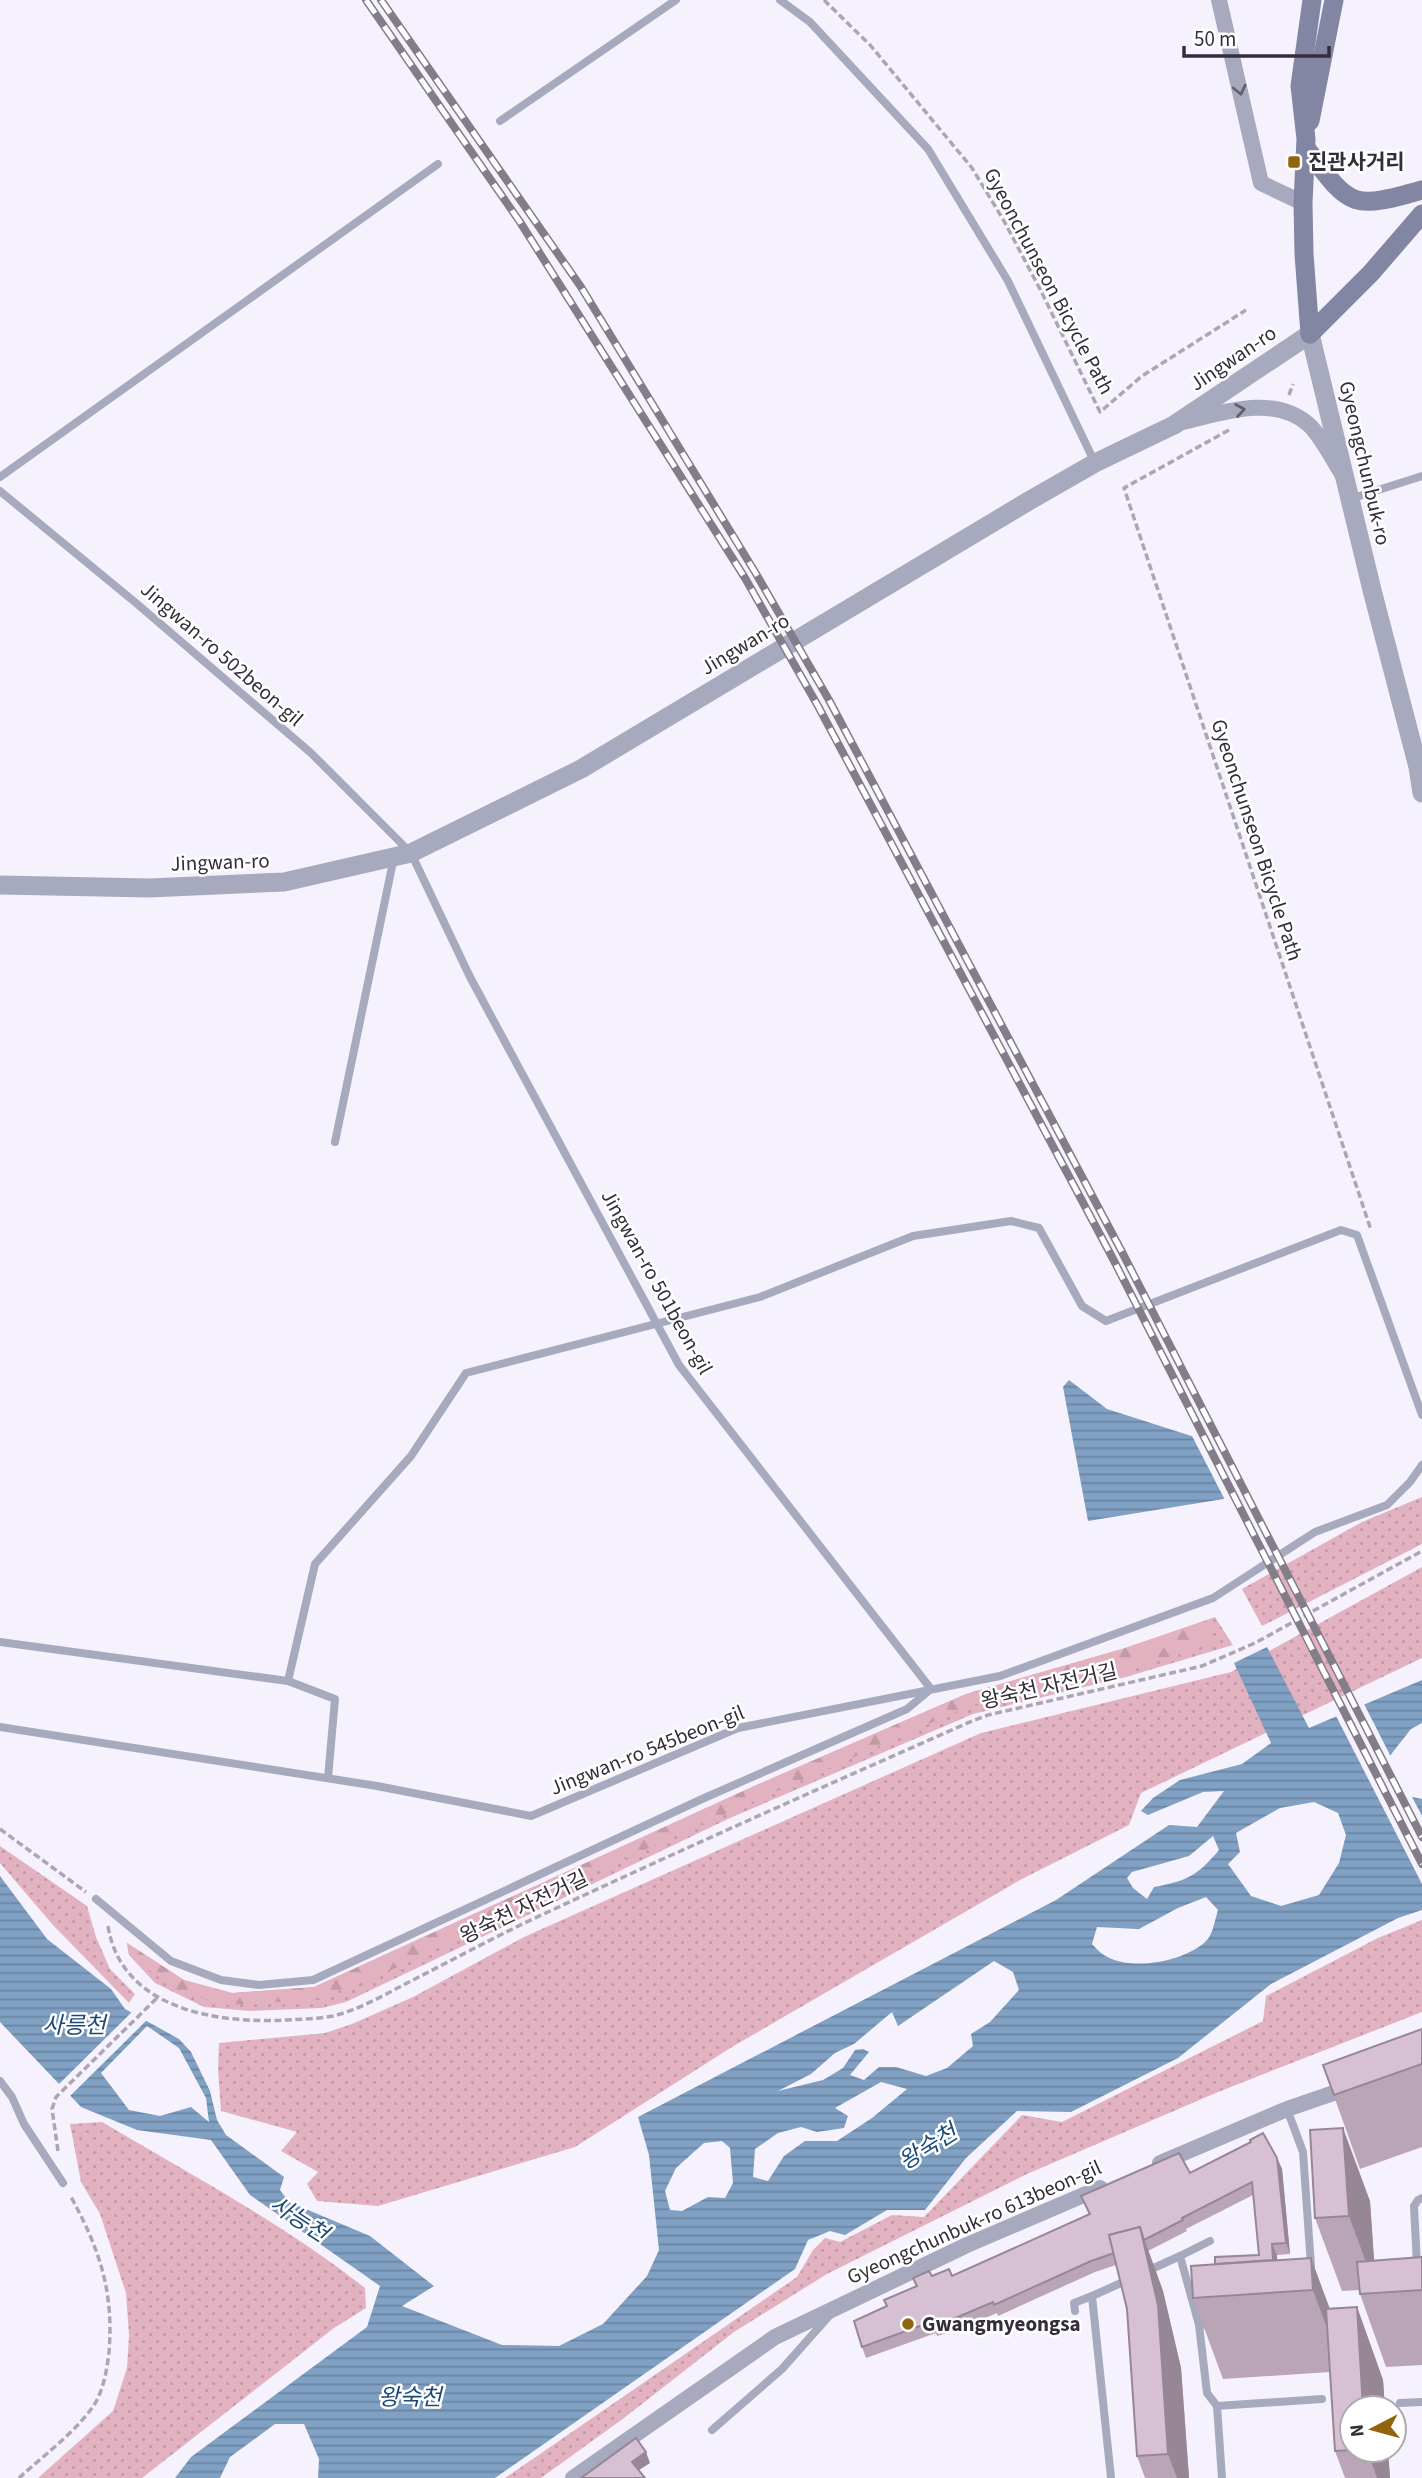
<svg xmlns="http://www.w3.org/2000/svg" width="1422" height="2478" viewBox="0 0 1422 2478" font-family="'Source Sans 3','Noto Sans KR',sans-serif">
  <style>
    .grass { fill: url(#grass-dots) }
    .forest { fill: url(#forest-firs) }
    .water { fill: url(#water-rules); fill-rule: evenodd }
    .pier { fill: #f6f2fd }
    .lines { fill: none; stroke-linecap: round; stroke-linejoin: round }
    .path { stroke: #aba6b1; stroke-width: 3.5; stroke-dasharray: 7 3.5; stroke-linecap: butt }
    .service { stroke: #a7aabe; stroke-width: 8 }
    .minor { stroke: #a7aabe; stroke-width: 16 }
    .tertiary { stroke: #a7aabe; stroke-width: 19 }
    .secondary { stroke: #8286a3; stroke-width: 19 }
    .rail-casing { stroke: #827d88; stroke-width: 8 }
    .rail { stroke: #fff; stroke-width: 5; stroke-dasharray: 16; stroke-linecap: butt }
    .wall { fill: #baa5b6 }
    .shaded-wall { fill: #978694 }
    .building { fill: #d8c0d4; stroke: #978694; stroke-width: 2 }
    .oneway { stroke: #61606e }
    .poi-dot { fill: #90650d; stroke: #fff; stroke-width: 2.5 }
    .labels { text-anchor: middle; dominant-baseline: central; stroke-width: 5; stroke-linejoin: round; paint-order: stroke }
    .poi-label { font-size: 21px; font-weight: bold; fill: #332e39; stroke: #fff; text-anchor: start }
    .street-label { font-size: 21px; fill: #332e39; stroke: #fff }
    .water-label { font-size: 23px; font-style: italic; fill: #1c4a78; stroke: #fff }
  </style>
  <defs>
    <pattern id="grass-dots" width="8" height="8" patternUnits="userSpaceOnUse" patternTransform="scale(1.75)"><rect width="8" height="8" fill="#e2b2c1"/><path d="M2 2h.1M6 6h.1" fill="none" stroke="#c299a7" stroke-width="1.8" stroke-linecap="round"/></pattern>
    <pattern id="forest-firs" width="22" height="20" patternUnits="userSpaceOnUse" patternTransform="scale(1.75)"><rect width="22" height="20" fill="#e2b2c1"/><path d="M5 1l3.5 6h-7zM16 11l3.5 6h-7z" fill="#c299a7"/></pattern>
    <pattern id="water-rules" width="6" height="5" patternUnits="userSpaceOnUse" patternTransform="scale(1.75)"><rect width="6" height="5" fill="#81a1c4"/><path d="M0 2.5h6" fill="none" stroke="#6a84a0"/></pattern>
  </defs>
  <rect width="100%" height="100%" fill="#f6f2fd"/>
  <!-- grass -->
  <g class="grass">
    <path d="M1422 1497V1544L1262 1626 1242 1589 1362 1522Z"/>
    <path d="M1422 1567V1658L1141 1793 1129 1825 1020 1880 732 2047 575 2147 378 2206 317 2201 307 2184 318 2172 281 2151 297 2132 221 2111 218 2069 219 2043 325 2033 352 2024 413 1997 524 1937 981 1733 1231 1672Z"/>
    <path d="M1215 1617 1233 1645 1126 1677 973 1714 730 1818 346 2002 322 2008 250 2011 204 2007 155 1983 129 1955 127 1943 184 1980 232 1993 314 1987 752 1787 966 1694 1122 1649Z"/>
    <path d="M0 1846 87 1906 96 1937 110 1969 135 1994 129 2003 52 1924 0 1863Z"/>
    <path d="M1422 1920V2012L1218 2092 1027 2174 827 2274 734 2332 624 2418 541 2478H505L797 2277 813 2250 825 2238 840 2242 892 2215 924 2217 1022 2115 1062 2122 1263 2021 1266 1996 1378 1938Z"/>
    <path d="M102 2122C191 2175 283 2223 365 2288L366 2308 334 2328 142 2478H38L113 2411 127 2368 129 2335 126 2293 100 2214 81 2182 70 2124Z"/>
  </g>
  <!-- forest -->
  <path class="forest" d="M1206 1621 1216 1642 1125 1671 969 1706 579 1879 403 1965 316 2000 227 2005 179 1992 129 1955 127 1943 184 1980 232 1993 314 1987 752 1787 966 1694 1122 1649Z"/>
  <!-- water -->
  <g class="water">
    <path d="M1069 1380 1107 1409 1229 1448 1242 1496 1088 1521 1063 1387Z"/>
    <path d="M1267 1647 1309 1728 1422 1680V1723L1411 1729 1381 1767 1393 1793 1422 1799V1910L1398 1918 1271 1984 1178 2058 1071 2112 1017 2111 966 2158 925 2210H887L845 2235 830 2231 808 2240 795 2269 495 2478H318L319 2459 304 2424H275L230 2457 220 2478H175L191 2457 367 2327 380 2286 250 2195 211 2140 137 2130 81 2107 0 2022V1876L47 1939 111 1989 125 2009 179 2039 191 2052 210 2091 217 2120 226 2135 284 2177 280 2190 289 2202 370 2236 434 2286 402 2306 502 2345 559 2346 603 2324 647 2276 659 2250 649 2155 638 2117 1056 1900 1169 1825 1197 1827 1224 1791 1203 1792 1148 1815 1141 1811 1153 1798 1180 1780 1242 1764 1271 1743 1234 1663ZM1314 1802 1338 1813 1346 1835 1339 1863 1319 1895 1281 1906 1251 1896 1228 1864 1240 1852 1236 1833 1280 1808ZM1213 1836 1219 1850C1197 1876 1187 1881 1154 1887L1147 1899 1133 1888 1127 1878 1132 1872 1189 1856ZM1206 1897 1218 1910C1215 1919 1213 1934 1207 1940 1186 1962 1129 1972 1104 1955 1099 1952 1095 1947 1092 1944L1097 1927 1139 1929 1178 1908ZM994 1961 1013 1972 1019 1990 990 2022 971 2034 973 2046 947 2068 926 2076 896 2067H879L864 2080 850 2075 869 2052 863 2049 855 2050 843 2068 823 2080 778 2091 811 2074 835 2053 854 2044 892 2012 898 2026ZM147 2026 179 2048 206 2098 209 2122 191 2107 160 2116 129 2110 101 2073ZM881 2082 907 2089 872 2118 837 2141H805L784 2156 768 2181 753 2177 755 2149 778 2133 801 2127 817 2132 844 2128 848 2116 835 2108ZM722 2141 730 2148 733 2183 725 2198 708 2197 682 2211 670 2210 665 2191 676 2168 704 2143Z"/>
  </g>
  <!-- pier -->
  <g class="pier">
    <path d="M1190 1432 1232 1446 1245 1495 1244 1498 1226 1502Z"/>
    <path d="M1363 1702 1392 1759 1385 1768 1395 1790 1410 1793 1422 1816V1884L1335 1714Z"/>
    <path d="M134 2010 149 2018 68 2098 56 2087Z"/>
  </g>
  <g class="lines">
    <!-- path -->
    <g class="path">
      <path d="M824 0 871 46 972 168 1004 221 1040 289 1100 412 1142 376 1246 310"/>
      <path d="M1289 395 1293 384"/>
      <path d="M1229 430 1124 488 1371 1230"/>
      <path d="M0 1829 86 1892"/>
      <path d="M108 1926C121 2009 217 2024 286 2020 302 2019 318 2019 333 2016 362 2009 389 1992 415 1979 454 1959 493 1938 533 1919 678 1851 825 1786 972 1721L988 1715 1202 1666 1255 1643 1422 1551"/>
      <path d="M58 2151 52 2109 56 2097 158 1997"/>
      <path d="M19 2478C43 2456 73 2434 92 2408 103 2393 107 2370 109 2352 114 2290 99 2248 70 2195"/>
    </g>
    <!-- service -->
    <g class="service">
      <path d="M780 0 810 22 928 149 1008 281 1095 463"/>
      <path d="M500 121 676 0"/>
      <path d="M0 477 438 164"/>
      <path d="M0 491 136 603 311 753 411 853 470 977 679 1365 931 1689 907 1709 702 1799 313 1980 259 1985 221 1980 171 1961 96 1899"/>
      <path d="M1350 499 1422 476"/>
      <path d="M335 1142 394 857"/>
      <path d="M0 1642 288 1681 335 1699 328 1778"/>
      <path d="M288 1681 315 1564 411 1456 466 1373 760 1297 913 1236 1011 1221 1039 1228 1082 1306 1106 1321 1341 1230 1357 1235 1422 1415"/>
      <path d="M0 1727 377 1786 531 1816 738 1728 1000 1676 1213 1598 1315 1532 1387 1505 1410 1482 1422 1465"/>
      <path d="M0 2081 12 2097 24 2124 63 2183"/>
      <path d="M1287 2109 1303 2152 1311 2266"/>
      <path d="M1210 2241 1180 2256 1199 2325 1213 2324"/>
      <path d="M1417 2266 1414 2206 1418 2200 1422 2198"/>
      <path d="M1145 2272 1180 2256"/>
      <path d="M1075 2311 1074 2303 1092 2296"/>
      <path d="M1199 2325 1207 2393 1217 2406 1222 2478"/>
      <path d="M1400 2403 1422 2402"/>
      <path d="M1217 2406 1322 2399"/>
      <path d="M712 2430 782 2369 829 2316"/>
      <path d="M1111 2478 1092 2296 1130 2279"/>
    </g>
    <!-- minor -->
    <g class="minor">
      <path d="M1219 0 1261 183 1303 203"/>
      <path d="M1183 422C1222 413 1273 394 1308 424 1320 434 1333 460 1342 474"/>
      <path d="M1160 2163 1287 2109 1354 2086"/>
      <path d="M573 2478 775 2337 967 2245 1100 2188"/>
    </g>
    <!-- tertiary -->
    <path class="tertiary" d="M0 885 150 888 284 882 411 853 581 769 1027 502 1095 463 1174 425 1310 334 1372 590 1418 767 1422 793"/>
    <!-- secondary -->
    <g class="secondary">
      <path d="M1310 121 1334 0"/>
      <path d="M1306 148C1350 206 1349 211 1422 190"/>
      <path d="M1310 334 1304 254 1303 203 1306 139 1300 86 1312 0"/>
      <path d="M1310 334 1371 273 1422 214"/>
    </g>
    <defs>
      <g id="rail">
        <path d="M366 0 520 222 745 578 818 706 1112 1257 1422 1864"/>
        <path d="M381 0 581 287 755 572 829 700 1122 1252 1422 1837"/>
      </g>
    </defs>
    <!-- rail casing -->
    <use href="#rail" class="rail-casing"/>
    <!-- rail -->
    <use href="#rail" class="rail"/>
  </g>
  <!-- wall -->
  <g class="wall">
    <path d="M1422 2029V2147L1360 2169 1323 2065Z"/>
    <path d="M1277 2158 1282 2169 1290 2254 1277 2255V2260L1311 2258 1329 2308 1357 2307 1383 2380 1385 2408H1352V2450H1388L1390 2478H1345L1335 2451 1330 2372 1223 2379 1193 2298 1215 2264 1259 2255 1253 2195 1186 2229 1187 2231 1148 2251 1163 2291 1181 2368 1189 2478H1145L1137 2456 1127 2309 1116 2265 1095 2272 998 2316 997 2313 957 2330 937 2336 936 2333 866 2358 862 2347 886 2306 916 2287 913 2278 952 2276 1089 2215 1081 2196 1190 2173Z"/>
    <path d="M1370 2201 1374 2261 1422 2257V2365L1386 2367 1360 2294 1359 2290 1342 2291 1315 2218Z"/>
  </g>
  <!-- shaded-wall -->
  <g class="shaded-wall">
    <path d="M1343 2128 1370 2201 1376 2289 1349 2216Z"/>
    <path d="M1277 2158 1282 2169 1290 2254 1286 2243Z"/>
    <path d="M1140 2227 1163 2291 1181 2368 1189 2478H1177L1168 2454Z"/>
    <path d="M1272 2244 1277 2255 1278 2293H1276Z"/>
    <path d="M1311 2258 1341 2339 1343 2372 1313 2290Z"/>
    <path d="M1357 2307 1383 2380 1385 2408H1363Z"/>
    <path d="M1367 2450H1388L1390 2478H1377Z"/>
    <path d="M646 2452 650 2463 636 2472 632 2462Z"/>
  </g>
  <!-- building -->
  <g class="building">
    <path d="M1422 2029V2064L1334 2095 1323 2065Z"/>
    <path d="M1343 2128 1349 2216 1315 2218 1310 2130Z"/>
    <path d="M1263 2133 1277 2158 1286 2243 1272 2244 1273 2260 1215 2264V2257L1259 2255 1252 2182 1182 2218 1183 2220 1144 2240 1140 2227 1109 2235 1114 2253 1091 2261 994 2305 993 2302 953 2319 933 2325 931 2322 862 2347 854 2321 887 2306 884 2300 917 2286 913 2278 929 2271 932 2276 949 2269 952 2276 1090 2214 1081 2196 1179 2153 1190 2173 1251 2142 1250 2140Z"/>
    <path d="M1140 2227 1158 2305 1168 2454 1137 2456 1127 2309 1109 2235Z"/>
    <path d="M1422 2257V2290L1360 2294 1357 2262Z"/>
    <path d="M1311 2258 1313 2290 1193 2298 1191 2266Z"/>
    <path d="M1357 2307 1363 2408H1352V2450L1335 2451 1326 2309Z"/>
    <path d="M636 2438 646 2452 632 2462 645 2478H581Z"/>
  </g>
  <!-- one-way arrows -->
  <defs><path id="oneway-chevron" d="M-2-3.5L2.5 0L-2 3.5" fill="none" stroke-width="1.6" stroke-linecap="round" stroke-linejoin="round" transform="scale(1.75)"/></defs>
  <g class="oneway">
    <use href="#oneway-chevron" transform="translate(1240 90) rotate(77)"/>
    <use href="#oneway-chevron" transform="translate(1240 410) rotate(-9)"/>
  </g>
  <!-- markers -->
  <g class="poi-dot">
    <rect x="1287" y="155" width="14" height="14" rx="3.5"/>
    <circle cx="908" cy="2324" r="7"/>
  </g>
  <g class="labels">
    <!-- poi labels -->
    <g class="poi-label">
      <text x="1308" y="162">진관사거리</text>
      <text x="922" y="2324">Gwangmyeongsa</text>
    </g>
    <!-- street labels -->
    <g class="street-label">
      <text transform="translate(1049 281) rotate(62)">Gyeonchunseon Bicycle Path</text>
      <text transform="translate(1233 358) rotate(-34)">Jingwan-ro</text>
      <text transform="translate(1365 463) rotate(77)">Gyeongchunbuk-ro</text>
      <text transform="translate(745 644) rotate(-31)">Jingwan-ro</text>
      <text transform="translate(222 654) rotate(41)">Jingwan-ro 502beon-gil</text>
      <text transform="translate(1257 840) rotate(72)">Gyeonchunseon Bicycle Path</text>
      <text transform="translate(220 862) rotate(-2)">Jingwan-ro</text>
      <text transform="translate(657 1282) rotate(61)">Jingwan-ro 501beon-gil</text>
      <text transform="translate(1049 1686) rotate(-13)">왕숙천 자전거길</text>
      <text transform="translate(647 1750) rotate(-22)">Jingwan-ro 545beon-gil</text>
      <text transform="translate(524 1907) rotate(-26)">왕숙천 자전거길</text>
      <text transform="translate(974 2222) rotate(-24)">Gyeongchunbuk-ro 613beon-gil</text>
    </g>
    <!-- water labels -->
    <g class="water-label">
      <text x="74" y="2025">사릉천</text>
      <text transform="translate(928 2147) rotate(-32)">왕숙천</text>
      <text transform="translate(299 2219) rotate(33)">사능천</text>
      <text x="410" y="2397">왕숙천</text>
    </g>
  </g>
  <!-- north arrow -->
  <g transform="translate(1373 2429) rotate(264)"><circle r="33" fill="#ffffff" stroke="#adabb0" stroke-width="2"/>
  <path d="M0-5L12 26L0 18L-12 26Z" fill="#90650d"/>
  <text y="-10" font-size="19" font-weight="bold" text-anchor="middle" fill="#332e39">N</text>
  </g>
  <!-- scale -->
  <path d="M1184 46v10h145v-10" fill="none" stroke="#332e39" stroke-width="3.5"/>
  <text x="1194" y="46" font-size="21" fill="#332e39" stroke="#ffffff" stroke-width="5" paint-order="stroke">50 m</text>
</svg>
